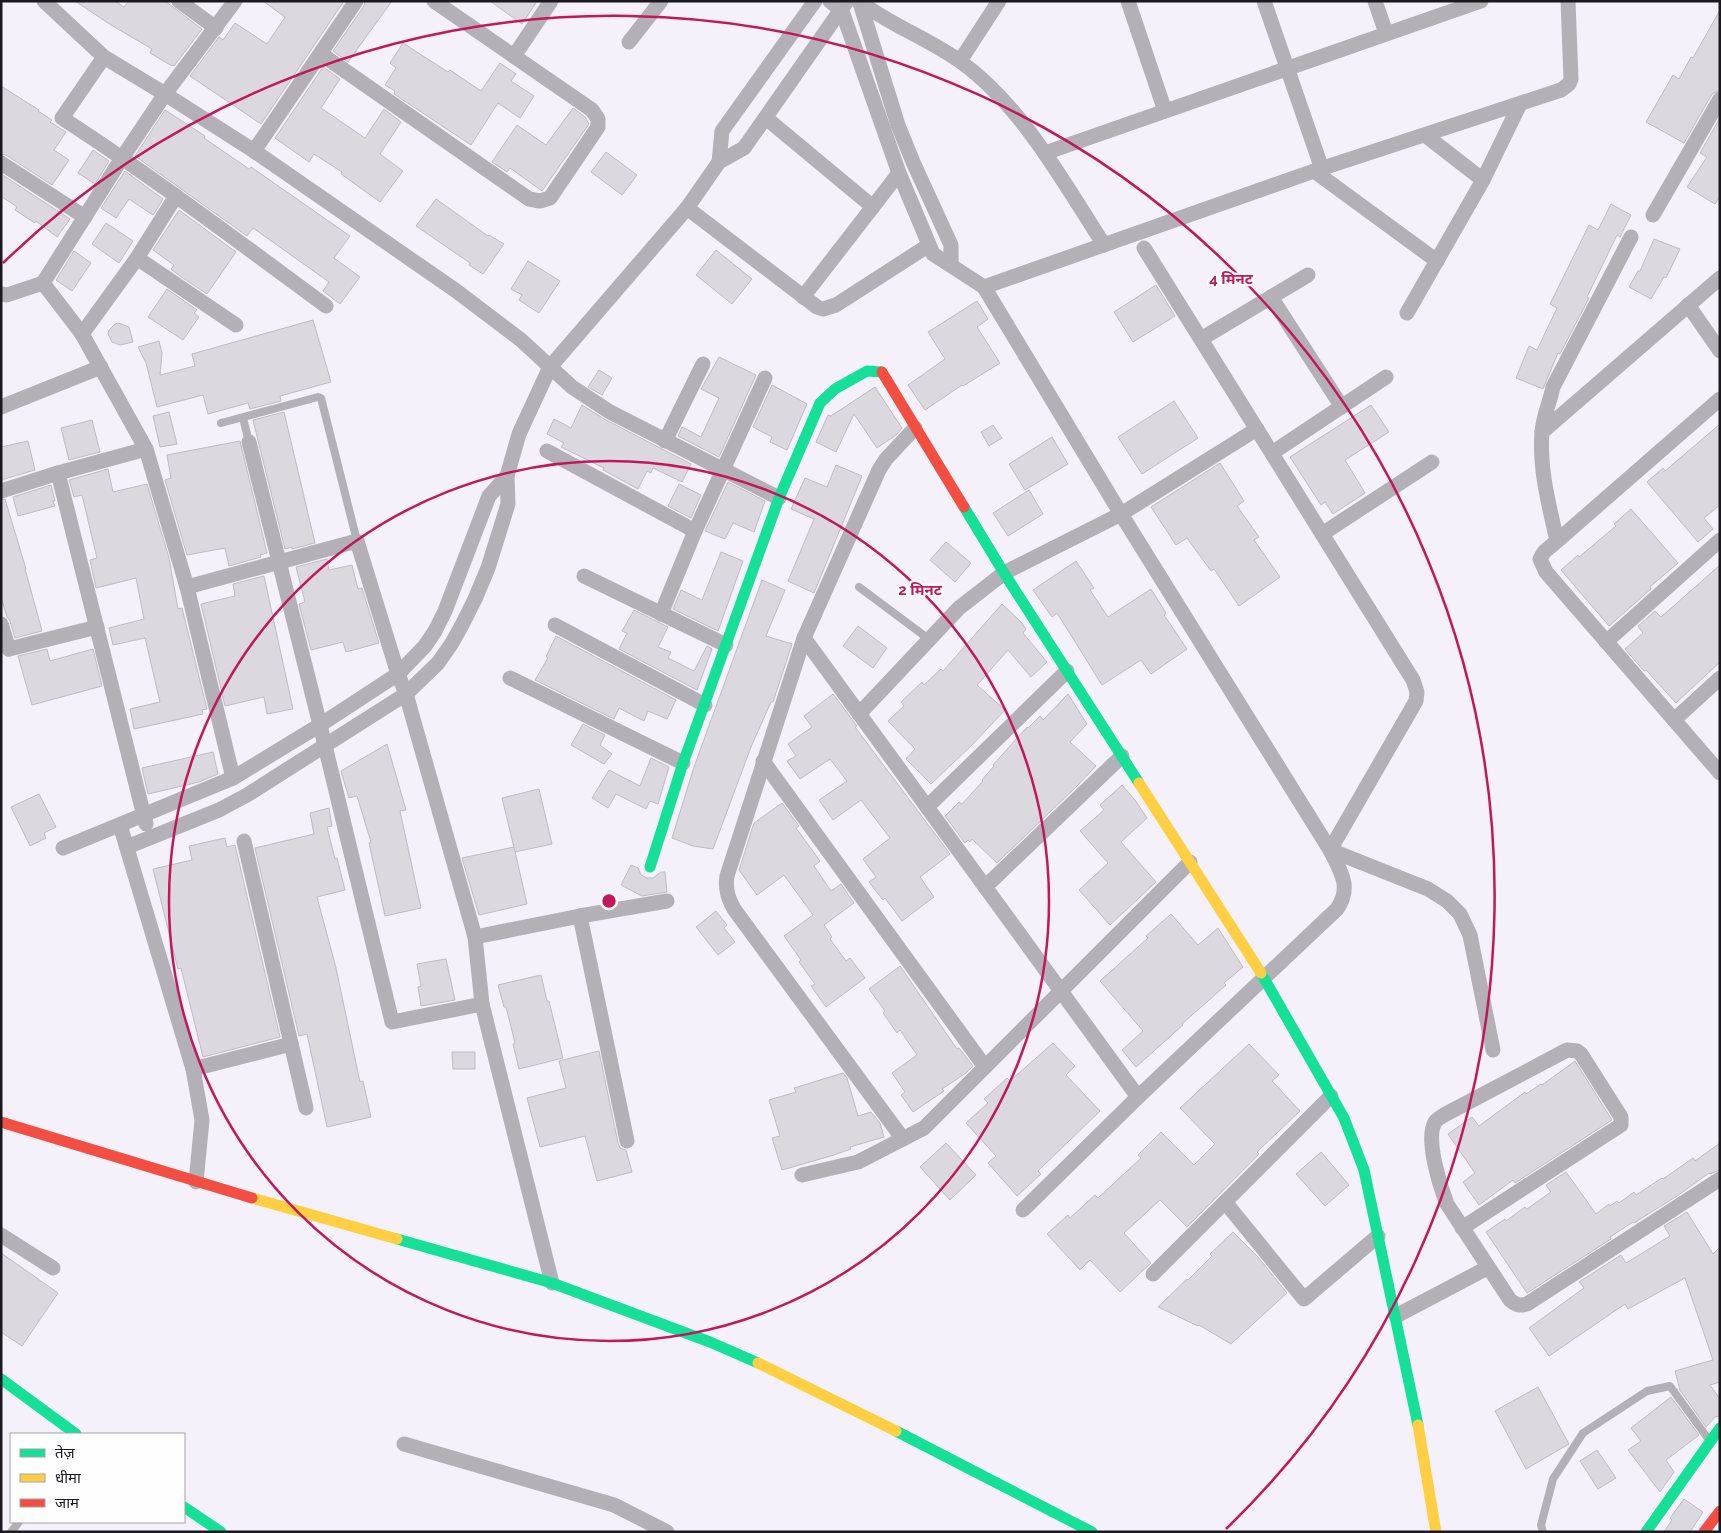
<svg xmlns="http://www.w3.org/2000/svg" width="1721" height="1533" viewBox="0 0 1721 1533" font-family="Raleway,'Noto Sans Devanagari',sans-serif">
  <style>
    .building { fill: #dbd8e0; stroke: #bebbc3 }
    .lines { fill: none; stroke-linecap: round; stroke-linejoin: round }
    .lane { stroke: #b3b0b7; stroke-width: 8 }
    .street { stroke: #b3b0b7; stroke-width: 15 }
    .fast { stroke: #16e098; stroke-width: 11 }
    .slow { stroke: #ffcf43; stroke-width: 11 }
    .jam { stroke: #f24e42; stroke-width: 11 }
    .ring { fill: none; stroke: #c2185b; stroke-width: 2.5 }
    .centre { fill: #c2185b; stroke: #fefefe; stroke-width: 2.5 }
    .ring-label { font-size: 15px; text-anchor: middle; font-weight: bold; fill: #c2185b; stroke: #fefefe; stroke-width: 4.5; stroke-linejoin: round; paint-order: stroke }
  </style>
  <rect width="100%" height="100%" fill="#f4f1fb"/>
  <!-- building -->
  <g class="building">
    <path d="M75 1H115L124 7 129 1H165L202 29 174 66 173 65 172 66 150 53 152 49 111 25Z"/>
    <path d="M263 1H344L261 124 190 76 219 37 223 40 235 23 267 44 285 17Z"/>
    <path d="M365 1H392L348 62 333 51 364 6Z"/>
    <path d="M490 1H537L522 24Z"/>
    <path d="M1720 10V90L1712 94 1684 143 1646 122 1673 75 1679 79 1691 57 1693 58Z"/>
    <path d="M403 43 448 72 450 70 481 91 500 63 516 74 511 81 534 96 520 118 498 103 471 145 394 94 395 91 385 85 396 68 390 63Z"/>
    <path d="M323 67 340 79 321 108 365 138 384 109 401 122 380 154 403 171 380 202 341 174 342 172 314 154 309 162 275 138Z"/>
    <path d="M1 86 39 110 38 111 52 120 50 122 66 132 54 150 69 160 52 185 6 155 1 154Z"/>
    <path d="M573 108 585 117 589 124 542 191 510 168 507 172 492 162 517 125 546 145Z"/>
    <path d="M165 110 205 136 204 138 249 169 251 167 350 236 334 258 360 277 340 304 323 291 329 282 253 228 247 236 135 156Z"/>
    <path d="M1720 118V196L1715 204 1687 187 1707 157 1700 153Z"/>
    <path d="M93 150 109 161 95 184 78 173Z"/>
    <path d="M606 152 637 175 622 195 591 172Z"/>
    <path d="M125 171 163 199 153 215 129 199 116 218 101 208Z"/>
    <path d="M1 174 70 219 57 237 36 221 35 223 15 210 17 207 1 196Z"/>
    <path d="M436 199 488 236 489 235 504 244 483 274 469 265 470 263 416 226Z"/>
    <path d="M1611 204 1631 215 1620 237 1617 235 1587 297 1589 298 1560 354 1558 353 1543 389 1516 378 1529 346 1537 350 1557 308 1550 304 1589 225 1598 230Z"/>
    <path d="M179 210 236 252 207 294 177 274 171 269 174 265 153 250Z"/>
    <path d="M106 223 133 241 119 263 92 244Z"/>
    <path d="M1654 239 1680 249 1666 278 1664 277 1651 299 1629 287 1638 271H1640Z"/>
    <path d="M716 250 752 279 732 304 696 275Z"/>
    <path d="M74 251 91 263 72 291 56 280Z"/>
    <path d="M528 261 560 281 539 313 519 300 522 295 511 289Z"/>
    <path d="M1156 285 1175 316 1133 342 1114 312Z"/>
    <path d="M167 289 197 310 194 313 199 317 183 340 148 317Z"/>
    <path d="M977 301 988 319 977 327 1000 363 963 386 962 385 925 410 908 385 945 359 928 332Z"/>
    <path d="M313 320 331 382 280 396 281 401 250 409 248 403 208 414 203 395 157 407 146 363 138 347 159 341 162 353 160 375 195 366 192 354Z"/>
    <path d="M119 323 129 327 133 342 120 345 112 342 108 334 109 330 115 324Z"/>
    <path d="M719 357 756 375 719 457 678 436 682 427 701 437 719 398 701 389Z"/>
    <path d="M599 370 612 378 602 395 588 387Z"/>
    <path d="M772 385 807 404 787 450 770 442 772 437 753 427Z"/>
    <path d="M875 387 902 428 896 435 877 448 854 414 836 452 816 442 828 415 831 416Z"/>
    <path d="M1174 401 1198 438 1142 474 1118 437Z"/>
    <path d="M582 405 606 420 691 464 682 482 653 468 651 473 647 471 638 489 603 470 604 468 561 447 564 443 547 434 554 419 571 428Z"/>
    <path d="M1371 405 1389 432 1345 460 1365 493 1333 514 1325 502 1321 505 1290 457Z"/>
    <path d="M169 412 177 444 160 447 153 416Z"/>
    <path d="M284 412 315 543 292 549V547L285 549 253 420Z"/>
    <path d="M92 420 100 452 69 460 61 428Z"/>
    <path d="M1720 424V505L1704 518 1713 529 1698 542 1647 482 1663 468 1665 471Z"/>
    <path d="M993 425 1002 438 989 446 981 432Z"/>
    <path d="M1052 437 1068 464 1025 490 1009 464Z"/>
    <path d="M28 441 35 470 1 480V447Z"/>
    <path d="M240 441 267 553 260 555 261 557 229 566 225 548 187 555 165 480 171 478 167 455Z"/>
    <path d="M1220 463 1244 501 1237 506 1259 537 1254 540 1280 577 1239 606 1214 569 1211 571 1187 538 1176 545 1151 507Z"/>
    <path d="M836 465 862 476 814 593 788 581 814 519 791 509 805 478 827 487Z"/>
    <path d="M108 469 113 492 147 484 169 558 178 609 182 608 207 709 202 710 203 714 134 729 130 709 160 702 145 638 113 645 109 628 144 619 136 578 96 588 90 560 97 558 82 495 74 497 69 480Z"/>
    <path d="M728 482 765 501 754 532 733 523 725 539 705 531Z"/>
    <path d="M679 484 701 495 691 518 668 506Z"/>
    <path d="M51 485 55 501H53L55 506 18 516 13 497Z"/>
    <path d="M1029 490 1043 514 1008 536 993 513Z"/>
    <path d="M5 499 26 569H25L42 631 15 638 10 621 7 617 1 597V500Z"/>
    <path d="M1631 509 1678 563 1650 587 1651 589 1609 626 1561 570 1578 555 1579 557 1616 526 1614 524Z"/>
    <path d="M946 542 971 563 955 582 930 560Z"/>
    <path d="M721 552 743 561 718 631 673 609 681 590 702 600Z"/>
    <path d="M327 559 329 570 352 565 358 589 362 588 379 643 346 652 343 642 311 650 299 604 305 602 296 567Z"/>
    <path d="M1076 561 1094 588 1090 590 1108 617 1151 589 1166 613 1164 615 1187 649 1151 674 1141 660 1102 685 1057 613 1052 617 1033 590Z"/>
    <path d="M1720 565V662L1676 703 1646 670 1644 671 1625 649 1643 633 1638 626 1655 611 1661 617Z"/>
    <path d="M264 576 293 709 267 714 264 697 225 706 201 604 235 596 233 584Z"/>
    <path d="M762 580 785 590 766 636 792 644 773 702H771L751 747 713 849 693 846 672 838 694 767Z"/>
    <path d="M1002 604 1021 622 1026 629 1023 633 1047 662 1031 677 1008 650 977 685 1005 710 972 745 931 784 906 759 915 749 888 721 904 706 901 702 922 682 924 685 941 669 943 671Z"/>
    <path d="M634 610 668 627 658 647 671 652 668 658 694 671 707 646 712 649 697 690 619 649 627 633 622 631Z"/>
    <path d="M858 626 887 648 873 668 843 646Z"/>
    <path d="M556 636 676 700 667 719 648 711 644 721 619 708 614 719 535 680 548 658 546 657Z"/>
    <path d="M47 649 50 661 93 649 102 686 32 705 18 656Z"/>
    <path d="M833 694 857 726 855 727 950 854 920 877 934 897 902 921 885 898 883 900 869 882 876 877 863 859 890 838 861 800 833 820 819 800 847 781 830 759 800 779 787 761 796 756 788 744 812 727 804 716Z"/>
    <path d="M1068 694 1087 724 1070 742 1096 766 1077 786 997 863 972 839 970 842 968 840 965 843 945 816 959 802 962 804 983 781 982 780 994 766 993 765 1027 727 1028 728 1040 716 1043 720Z"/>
    <path d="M583 724 605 735 600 745 612 754 604 764 571 745Z"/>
    <path d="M387 744 406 810 400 811 421 908 385 916 369 843 371 842 357 796 349 798 341 771Z"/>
    <path d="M213 752 218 774 199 782 148 794 142 768Z"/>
    <path d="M651 758 669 767 658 804 650 801 646 809 616 794 608 808 592 798 609 770 640 786Z"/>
    <path d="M1122 785 1135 800 1147 818 1121 842 1156 882 1110 925 1079 890 1108 863 1080 831 1104 810 1100 805Z"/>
    <path d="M539 789 552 844 515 852 502 798Z"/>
    <path d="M39 794 56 827 44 833 46 838 30 846 11 807Z"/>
    <path d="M782 803 799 826 796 828 820 861 814 866 831 891 841 884 854 903 824 925 832 937 830 939 846 961 850 958 865 978 826 1007 811 986 815 984 799 962 801 960 784 936 813 915 784 875 757 895 739 870 754 823Z"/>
    <path d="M329 808 332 826 327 827 335 859 337 858 345 890 317 897 336 968 360 1082 363 1081 371 1117 327 1127 307 1034 299 1036 255 848 314 834 310 813Z"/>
    <path d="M225 838 227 847 235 845 280 1037 203 1057 181 968 178 969 153 869 192 860 189 846Z"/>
    <path d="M514 847 527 904 479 915 462 858Z"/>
    <path d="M631 865 638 868 641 875 647 878H653L661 872H665L667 892 642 896 621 885Z"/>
    <path d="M716 911 727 925 724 928 735 942 718 955 696 927Z"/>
    <path d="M1171 914 1198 945 1218 928 1243 967 1224 983 1226 985 1182 1024 1183 1025 1136 1067 1122 1050 1143 1031 1100 981 1148 938 1146 936Z"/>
    <path d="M446 959 455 1000 421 1006 418 987 421 986 417 964Z"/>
    <path d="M900 966 957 1049 959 1048 973 1066 966 1073 942 1089 944 1091 913 1112 901 1095 905 1092 892 1073 917 1055 900 1030 897 1033 883 1013 885 1011 869 989Z"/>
    <path d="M541 975 547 1001H549L563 1058 519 1069 513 1044 515 1043 506 1007H504L498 985Z"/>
    <path d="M1053 1043 1075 1066 1066 1075 1100 1111 1038 1171 1041 1174 1017 1196 988 1163 996 1156 966 1123 988 1103 984 1099 1007 1078 1010 1081Z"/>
    <path d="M1249 1044 1279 1075 1272 1081 1300 1111 1257 1152 1259 1154 1187 1227 1160 1200 1124 1233 1151 1263 1120 1292 1090 1260 1080 1270 1047 1234 1068 1215 1070 1218 1095 1195 1098 1198 1141 1158 1138 1155 1161 1132 1194 1165 1215 1144 1180 1108Z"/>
    <path d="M599 1051 618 1143 620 1148 626 1150 632 1172 597 1181 585 1136 540 1147 527 1098 566 1088 559 1061Z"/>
    <path d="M452 1052H475V1069H453Z"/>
    <path d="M1575 1061 1612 1120 1515 1183 1513 1180 1479 1205 1463 1182 1475 1173 1448 1134 1472 1117 1479 1126 1525 1092 1526 1094 1541 1084 1542 1085Z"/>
    <path d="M843 1073 847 1078 858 1116 871 1112 880 1123 884 1137 850 1147 851 1149 834 1155 782 1170 772 1138 780 1136 769 1100 796 1092 794 1088Z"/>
    <path d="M946 1143 976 1175 950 1200 920 1167Z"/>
    <path d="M1720 1143V1170L1710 1174 1709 1173 1677 1196 1634 1223 1633 1222 1610 1237 1611 1239 1527 1293 1486 1232 1505 1219 1506 1221 1525 1207 1527 1209 1551 1192 1546 1185 1566 1172 1596 1214 1609 1204 1610 1206 1617 1201 1619 1203 1634 1192 1636 1195 1662 1178 1663 1179 1693 1158 1695 1161Z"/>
    <path d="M1321 1152 1349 1185 1325 1206 1296 1174Z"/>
    <path d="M1687 1212 1713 1254 1720 1247V1382L1710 1385 1720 1399V1416L1715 1417 1706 1427 1680 1390 1675 1371 1713 1360 1685 1278 1628 1309 1625 1304 1549 1356 1529 1328 1584 1288 1579 1282 1621 1255 1626 1263 1670 1236 1664 1226Z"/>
    <path d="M1233 1232 1258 1257 1287 1293 1231 1344 1199 1325 1198 1326 1158 1307 1187 1279 1188 1280 1212 1256 1210 1254Z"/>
    <path d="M1 1253 58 1293 22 1346 1 1332Z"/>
    <path d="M1538 1387 1569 1444 1526 1469 1495 1411Z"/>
    <path d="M1671 1397 1699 1435 1666 1460 1674 1472 1660 1492 1628 1450 1641 1441 1631 1428Z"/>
    <path d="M1597 1450 1616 1478 1598 1489 1580 1461Z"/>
    <path d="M1684 1499 1703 1512 1690 1532H1664L1672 1520 1670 1518Z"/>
  </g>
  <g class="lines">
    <!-- lane -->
    <g class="lane">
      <path d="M243 418 249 442"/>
      <path d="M221 423 318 397 321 398 357 541"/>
      <path d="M859 587 930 640"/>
      <path d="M11 1532 19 1522"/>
      <path d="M1543 1532 1541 1525 1553 1479 1583 1433 1647 1391 1670 1386 1709 1440"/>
    </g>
    <!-- street -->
    <g class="street">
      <path d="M44 1 104 57 165 94 254 151 455 290 521 340 572 387 610 412 779 498"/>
      <path d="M179 1 216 28"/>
      <path d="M830 1 842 11 899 173 933 254 984 287 1121 514 1330 850C1341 872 1352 887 1337 909L1138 1097 1023 1210"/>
      <path d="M859 1C890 25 929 39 961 62 1022 106 1064 183 1104 245"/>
      <path d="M1128 1 1165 111"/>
      <path d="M1264 1 1322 169"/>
      <path d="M1375 1 1386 33"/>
      <path d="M860 3 898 125 913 162 951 245V265"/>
      <path d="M629 42 661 1"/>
      <path d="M321 54 529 199 540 201 550 198 598 127V119L592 110 434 1"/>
      <path d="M514 56 551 1"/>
      <path d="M104 57 62 118C153 177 239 242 326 306"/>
      <path d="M960 61 999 1"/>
      <path d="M766 118 873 207"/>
      <path d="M1425 135 1483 180"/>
      <path d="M254 151 356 1"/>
      <path d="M1045 153 1481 1"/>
      <path d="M719 162 722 131 815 1"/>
      <path d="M1 163 85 217"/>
      <path d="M1314 171 1437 261"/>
      <path d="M687 208 817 307 823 309 836 305 929 245"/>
      <path d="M1653 215 1720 99"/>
      <path d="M1144 248 1413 680 1417 692 1416 701 1330 850 1428 889 1447 901 1460 914 1470 935 1493 1050"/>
      <path d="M137 258 236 325"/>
      <path d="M43 283 82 334 146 449 187 587 233 778"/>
      <path d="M984 287 1314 171 1561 90 1569 84 1571 79 1568 1"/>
      <path d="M1 294 7 295 43 283 122 158 165 94 235 1"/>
      <path d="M803 297 899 173"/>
      <path d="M1271 297 1342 407"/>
      <path d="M1688 305 1720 351"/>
      <path d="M1407 313 1483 180 1520 104"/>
      <path d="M82 334 137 258 176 196"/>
      <path d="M1201 339 1308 275"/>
      <path d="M1720 399 1557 541 1544 552 1540 559 1546 572 1720 773"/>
      <path d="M1 407 101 367"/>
      <path d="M1542 432 1720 278"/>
      <path d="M665 441 703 364"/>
      <path d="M249 442 320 725 392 1022 482 1004"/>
      <path d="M547 451 695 531"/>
      <path d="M1272 453 1386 377"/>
      <path d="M58 473 146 824"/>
      <path d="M1 491 58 473 146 449"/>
      <path d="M1322 534 1432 462"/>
      <path d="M1557 541C1549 505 1539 469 1542 432 1543 417 1550 402 1553 387L1631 237"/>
      <path d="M584 576 726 645"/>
      <path d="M187 587 357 541 398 674 406 694 475 937 482 1004 552 1283"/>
      <path d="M661 614 695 531 765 378"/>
      <path d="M1 624 9 649"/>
      <path d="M555 625 705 705"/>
      <path d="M804 638 1138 1097"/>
      <path d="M1 642 9 649 97 627"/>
      <path d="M1606 642 1720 540"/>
      <path d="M510 678 683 763"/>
      <path d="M859 714 959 608 1004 573 1121 514 1257 429"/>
      <path d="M1674 720 1720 678"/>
      <path d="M763 761 985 1067"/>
      <path d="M927 807 1067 671"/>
      <path d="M120 825 193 1069 202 1120 196 1182"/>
      <path d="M244 841 306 1108"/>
      <path d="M127 847 219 810 247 795 406 694 438 663 452 643 463 623 475 599 488 568 508 504 507 476 519 434 550 367 687 208 719 162 744 148 847 1"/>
      <path d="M63 848 233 778 320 725 398 674 425 646 435 631 445 611 489 496 507 476"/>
      <path d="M985 887 1122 756"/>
      <path d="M580 916 667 901"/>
      <path d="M475 937 580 916 627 1141"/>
      <path d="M193 1069 291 1044"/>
      <path d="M903 1139 734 909C728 898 725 889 727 876L804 638 879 470 886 459 915 428"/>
      <path d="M802 1175 858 1162 924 1128 1190 862"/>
      <path d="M1225 1202 1304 1299 1378 1236"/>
      <path d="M1462 1228 1621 1125V1117L1581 1054 1577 1051 1567 1050 1444 1115C1441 1117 1437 1119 1435 1122 1425 1139 1440 1186 1447 1204L1510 1300C1516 1305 1519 1306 1527 1304L1720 1179"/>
      <path d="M1 1235 53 1268"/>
      <path d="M1153 1274 1331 1096"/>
      <path d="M1396 1316 1487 1268"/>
      <path d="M404 1444 614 1505 667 1532"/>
    </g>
    <!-- fast -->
    <g class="fast">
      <path d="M964 507 1004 573 1139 783"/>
      <path d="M650 867 683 763 779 498 820 403 835 389 867 371 882 372"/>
      <path d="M1261 973 1344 1118 1364 1170 1418 1425"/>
      <path d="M397 1239 552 1283 710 1342 758 1363"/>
      <path d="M1 1379 76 1434"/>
      <path d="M896 1431 1092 1532"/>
      <path d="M184 1507 221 1532"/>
      <path d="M1646 1532 1720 1428"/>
    </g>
    <!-- slow -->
    <g class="slow">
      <path d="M1139 783 1261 973"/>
      <path d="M252 1198 397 1239"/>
      <path d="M758 1363 896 1431"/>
      <path d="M1418 1425 1436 1532"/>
    </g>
    <!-- jam -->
    <g class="jam">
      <path d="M882 372 964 507"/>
      <path d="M1 1122 252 1198"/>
      <path d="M1704 1532 1720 1511"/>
    </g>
  </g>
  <!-- distance rings -->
  <g class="ring">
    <circle cx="609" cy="901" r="440"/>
    <path d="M3 263A880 880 0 0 1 1226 1529"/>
  </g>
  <circle cx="609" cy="901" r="8" class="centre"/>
  <g class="ring-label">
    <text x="1231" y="284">4 मिनट</text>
    <text x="920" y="595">2 मिनट</text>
  </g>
  <!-- border -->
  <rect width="1721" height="1533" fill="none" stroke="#1b1820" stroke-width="5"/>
  <!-- legend -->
  <rect x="10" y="1433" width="175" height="90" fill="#fefefe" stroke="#a3a2a5"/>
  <rect x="20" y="1449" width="25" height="8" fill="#16e098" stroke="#a3a2a5"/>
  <text x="55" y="1458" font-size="15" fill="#1b1820">तेज़</text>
  <rect x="20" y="1474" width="25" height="8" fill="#ffcf43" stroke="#a3a2a5"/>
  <text x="55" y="1483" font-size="15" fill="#1b1820">धीमा</text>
  <rect x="20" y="1499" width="25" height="8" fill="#f24e42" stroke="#a3a2a5"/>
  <text x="55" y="1508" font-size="15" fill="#1b1820">जाम</text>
</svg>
